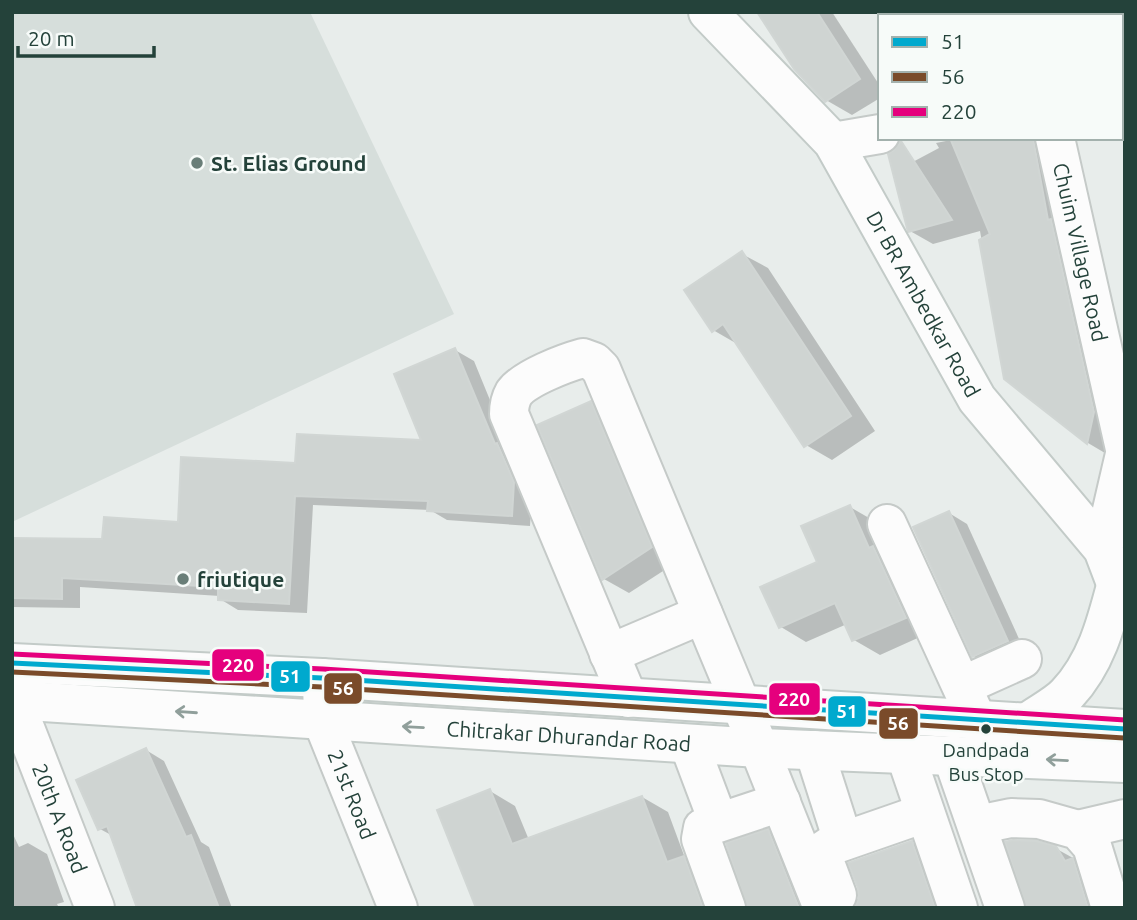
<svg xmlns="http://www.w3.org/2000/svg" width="1137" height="920" viewBox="0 0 1137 920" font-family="Ubuntu,sans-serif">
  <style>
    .built { fill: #d6dedb }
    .shadow { fill: #0003 }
    .building { fill: #cfd4d2; stroke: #d1d6d4; stroke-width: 2 }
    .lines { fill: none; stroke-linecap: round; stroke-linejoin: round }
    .street-casing { stroke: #c5cac8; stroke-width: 42 }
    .secondary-casing { stroke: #c3cbc8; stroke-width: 42 }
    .street { stroke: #fcfcfc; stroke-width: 38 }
    .secondary { stroke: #fcfcfc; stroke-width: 38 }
    .bus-1-casing { stroke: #f7fbf9; stroke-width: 10 }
    .bus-2-casing { stroke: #f7fbf9; stroke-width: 10 }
    .bus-3-casing { stroke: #f7fbf9; stroke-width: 10 }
    .bus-1 { stroke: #00a9ce; stroke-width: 5 }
    .bus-2 { stroke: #7a4b2a; stroke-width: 5 }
    .bus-3 { stroke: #e5007d; stroke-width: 5 }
    .oneway { stroke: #909f9b }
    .poi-dot { fill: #697e78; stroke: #f7fbf9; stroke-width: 2.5 }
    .bus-dot { fill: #24423a; stroke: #f7fbf9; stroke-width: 2.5 }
    .labels { text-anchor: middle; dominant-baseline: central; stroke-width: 5; stroke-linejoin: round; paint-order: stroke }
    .bus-label { font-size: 19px; fill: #24423a; stroke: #f7fbf9 }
    .poi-label { font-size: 21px; font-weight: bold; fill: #24423a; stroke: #f7fbf9; text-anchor: start }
    .street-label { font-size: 21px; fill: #24423a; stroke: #f7fbf9 }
    .line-badge { stroke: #f7fbf9; stroke-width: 2.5 }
    .badge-label { font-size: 19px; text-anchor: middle; font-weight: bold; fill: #fff }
  </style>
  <rect width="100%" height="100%" fill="#e8edeb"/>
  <!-- built -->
  <path class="built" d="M12 12H310L454 314 12 522Z"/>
  <!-- shadow -->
  <g class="shadow">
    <path d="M759 12H832L880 86V98L852 115 826 100Z"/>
    <path d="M881 12H1005L1003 16H882Z"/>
    <path d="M1031 12H1125V43L1121 45V16H1031Z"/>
    <path d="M961 138H1052L1110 456 1088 443 1006 378 980 231 933 244 910 231 894 172 939 148 936 143Z"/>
    <path d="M742 254 768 268 875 431 832 460 806 445 739 345 713 330Z"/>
    <path d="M455 350 474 361 512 454 532 494 530 526 447 520 430 510 313 505 307 613 238 610 220 599V596L80 587V608L12 607V539L104 541 180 523 297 465 423 441Z"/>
    <path d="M591 403 617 418 677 562 629 593 604 579Z"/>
    <path d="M850 507 876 522 931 632 880 655 854 640 847 624 806 642 781 627 820 563Z"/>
    <path d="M949 513 967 524 1025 652 992 667 974 656Z"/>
    <path d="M146 750 164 761 201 842 209 847 232 908H139L113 836 100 829Z"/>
    <path d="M490 791 515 806 529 840 642 797 668 812 685 858 709 872 722 908H478Z"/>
    <path d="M768 831 790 844 815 908H749Z"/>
    <path d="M12 832 19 847 28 843 47 854 64 902 57 904 59 908H12Z"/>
    <path d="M912 843 933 855 951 908H856Z"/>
    <path d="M1055 848 1082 863 1109 908H1028Z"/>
  </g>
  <!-- building -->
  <g class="building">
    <path d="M757 12H817L860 79 825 102 794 69Z"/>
    <path d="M950 138H1033L1048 220 1051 219 1094 412 1087 444 1004 379 979 240 990 234Z"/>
    <path d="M901 141 952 220 908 232 888 154 894 150Z"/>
    <path d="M742 251 851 416 804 447 723 324 712 332 684 290Z"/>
    <path d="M455 348 495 444 497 443 514 482 512 516 427 511 428 501 295 496 289 604 218 600V587L62 578V599L12 598V538L102 539 104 517 178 522 181 457 295 463 297 434 421 440 394 374Z"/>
    <path d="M591 401 652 547 602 580 537 425Z"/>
    <path d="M850 505 869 548 873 546 906 618 852 641 835 603 779 628 760 587 817 562 801 526Z"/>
    <path d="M949 511 1008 641 972 657 913 527Z"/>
    <path d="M146 748 186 837 191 835 219 908H137L107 826 98 830 76 780Z"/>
    <path d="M490 789 512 844 642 796 667 862 684 856 703 908H476L437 810Z"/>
    <path d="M768 829 799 908H747L726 843Z"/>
    <path d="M1013 840 1036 841 1056 846 1065 861 1073 858 1088 908H1026L1005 842Z"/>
    <path d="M912 841 935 908H854L859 898 858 888 848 863Z"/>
  </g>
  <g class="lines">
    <defs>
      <g id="street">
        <path d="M1007 12 1008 16"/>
        <path d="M1121 90 1125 89"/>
        <path id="s1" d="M1055 138 1125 449"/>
        <path d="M833 142 880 134"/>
        <path d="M887 524 977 720"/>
        <path d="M1103 549 1125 454"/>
        <path d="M609 654 703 614"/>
        <path id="s2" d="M322 678 323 722 398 908"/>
        <path d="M962 686 1022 659"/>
        <path id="s3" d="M12 689 14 700 95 908"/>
        <path d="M628 698 509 414C509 406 510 400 514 393 525 378 565 363 583 358L594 362 601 369 759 748 823 908"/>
        <path d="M689 744 718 821"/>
        <path d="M814 750 843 841"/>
        <path d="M905 753 958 908"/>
        <path d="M952 755 1005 908"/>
        <path d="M977 825 1011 818 1039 819 1078 830 1092 846 1111 908"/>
        <path d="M1078 830 1125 819"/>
        <path d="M837 895 824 860V850L830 846 925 813"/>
        <path d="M726 908 701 839 703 828 781 802"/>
      </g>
      <g id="secondary">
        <path id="s4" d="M708 12 833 142 977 399 1103 549 1125 607"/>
        <path d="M12 663 322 678 1125 729"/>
        <path id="s5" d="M12 700 759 748 1125 763"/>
        <path d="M1028 722C1040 713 1057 705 1067 694 1096 663 1106 624 1116 586"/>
      </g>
    </defs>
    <!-- street casing -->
    <use href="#street" class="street-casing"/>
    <!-- secondary casing -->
    <use href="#secondary" class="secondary-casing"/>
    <!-- street -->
    <use href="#street" class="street"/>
    <!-- secondary -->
    <use href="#secondary" class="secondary"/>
    <defs>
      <path id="bus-1" d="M12 663 322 678 1125 729"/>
      <path id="bus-2" d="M12 672 322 687 1124 738"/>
      <path id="bus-3" d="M12 654 323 669 1125 720"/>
    </defs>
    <!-- bus-1 casing -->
    <use href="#bus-1" class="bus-1-casing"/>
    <!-- bus-2 casing -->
    <use href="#bus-2" class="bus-2-casing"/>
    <!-- bus-3 casing -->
    <use href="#bus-3" class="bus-3-casing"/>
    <!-- bus-1 -->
    <use href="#bus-1" class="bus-1"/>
    <!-- bus-2 -->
    <use href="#bus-2" class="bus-2"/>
    <!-- bus-3 -->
    <use href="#bus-3" class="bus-3"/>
  </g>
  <!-- one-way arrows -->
  <defs><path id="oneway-shaft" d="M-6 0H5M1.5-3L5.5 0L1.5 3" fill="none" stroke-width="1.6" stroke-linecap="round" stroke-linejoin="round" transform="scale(1.75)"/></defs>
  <g class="oneway">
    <use href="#oneway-shaft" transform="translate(186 712) rotate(-176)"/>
    <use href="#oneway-shaft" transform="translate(413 727) rotate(-177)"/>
    <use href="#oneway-shaft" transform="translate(1057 760) rotate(-177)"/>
  </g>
  <!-- markers -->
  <g class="poi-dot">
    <circle cx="197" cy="163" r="7"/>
    <circle cx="183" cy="579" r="7"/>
  </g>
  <circle class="bus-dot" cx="986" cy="729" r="6"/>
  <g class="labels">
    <!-- bus labels -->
    <g class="bus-label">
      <text x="986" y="750">Dandpada<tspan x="986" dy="24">Bus Stop</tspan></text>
    </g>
    <!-- poi labels -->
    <g class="poi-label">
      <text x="211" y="163">St. Elias Ground</text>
      <text x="197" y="579">friutique</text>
    </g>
    <!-- street labels -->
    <g class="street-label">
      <text stroke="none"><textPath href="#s1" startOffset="117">Chuim Village Road</textPath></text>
      <text stroke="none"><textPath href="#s4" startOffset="366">Dr BR Ambedkar Road</textPath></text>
      <text stroke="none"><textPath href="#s5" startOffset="558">Chitrakar Dhurandar Road</textPath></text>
      <text stroke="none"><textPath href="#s2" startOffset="122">21st Road</textPath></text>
      <text stroke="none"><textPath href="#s3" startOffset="138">20th A Road</textPath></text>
    </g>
  </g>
  <g class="line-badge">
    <rect x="211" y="648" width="54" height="34" rx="7" fill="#e5007d"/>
    <rect x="270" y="660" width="41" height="33" rx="7" fill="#00a9ce"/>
    <rect x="323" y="672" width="40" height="33" rx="7" fill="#7a4b2a"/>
    <rect x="768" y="682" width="53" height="34" rx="7" fill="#e5007d"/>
    <rect x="827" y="695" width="40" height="33" rx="7" fill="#00a9ce"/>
    <rect x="878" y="707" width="41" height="33" rx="7" fill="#7a4b2a"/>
  </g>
  <g class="badge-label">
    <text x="238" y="672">220</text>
    <text x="290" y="683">51</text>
    <text x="343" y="695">56</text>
    <text x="794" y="706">220</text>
    <text x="847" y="718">51</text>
    <text x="898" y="730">56</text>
  </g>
  <!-- border -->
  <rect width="1137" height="920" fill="none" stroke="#24423a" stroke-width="28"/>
  <!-- legend -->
  <rect x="878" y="14" width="245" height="126" fill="#f7fbf9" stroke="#a3b1ad" stroke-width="2"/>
  <rect x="892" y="37" width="35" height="10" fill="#00a9ce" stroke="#a3b1ad" stroke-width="2"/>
  <text x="941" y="49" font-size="21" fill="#24423a">51</text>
  <rect x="892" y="72" width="35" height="10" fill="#7a4b2a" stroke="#a3b1ad" stroke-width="2"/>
  <text x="941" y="84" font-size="21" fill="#24423a">56</text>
  <rect x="892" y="107" width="35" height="10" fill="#e5007d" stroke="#a3b1ad" stroke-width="2"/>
  <text x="941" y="119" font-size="21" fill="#24423a">220</text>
  <!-- scale -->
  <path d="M18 46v10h136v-10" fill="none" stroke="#24423a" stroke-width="3.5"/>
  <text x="28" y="46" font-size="21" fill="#24423a" stroke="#f7fbf9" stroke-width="5" paint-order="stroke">20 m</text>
</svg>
